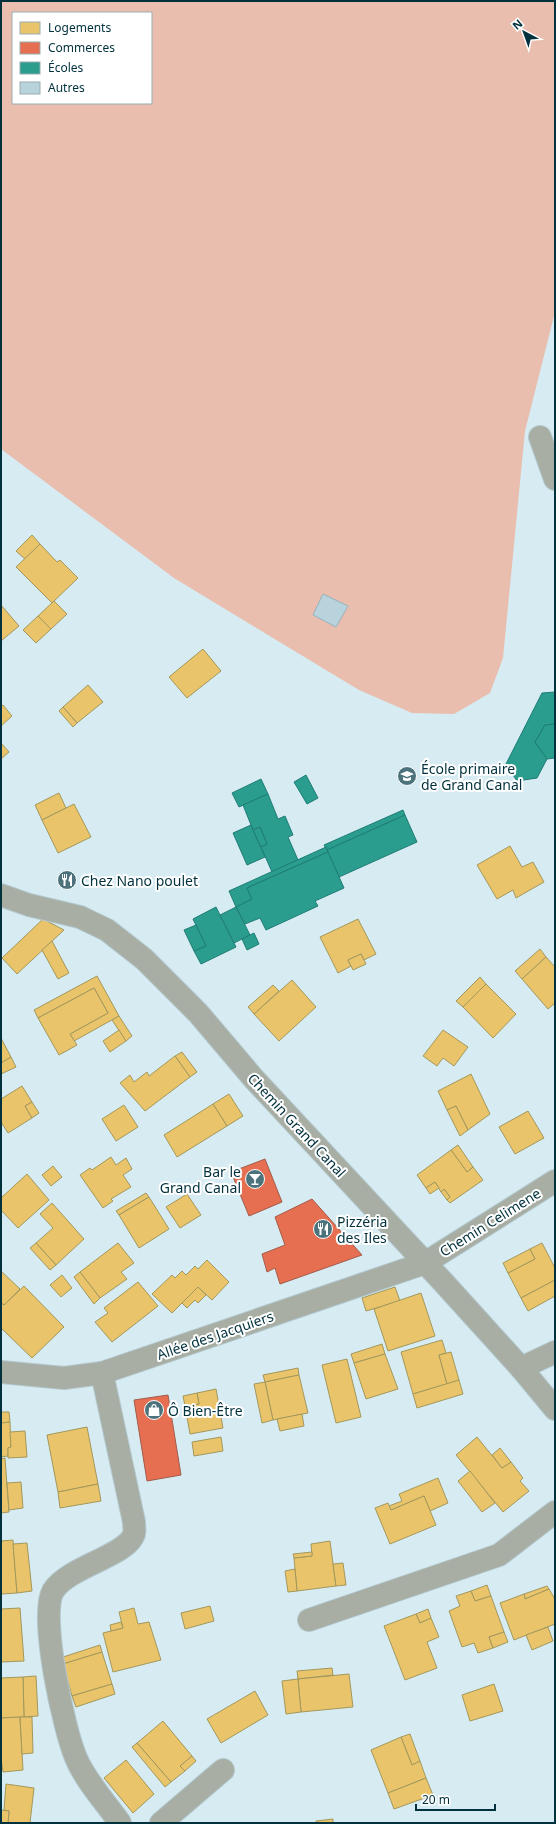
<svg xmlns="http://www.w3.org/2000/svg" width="556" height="1824" viewBox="0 0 556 1824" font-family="'Noto Sans',sans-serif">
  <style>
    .green { fill: #e9beae; fill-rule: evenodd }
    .homes { fill: #e9c46a; stroke: #a3985c }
    .shops { fill: #e76f51; stroke: #a25c4b }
    .schools { fill: #2a9d8f; stroke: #1e7d76 }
    .building { fill: #b8d3db; stroke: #95b3bc }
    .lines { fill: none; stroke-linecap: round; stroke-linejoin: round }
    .minor-casing { stroke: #b3c9cf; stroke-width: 24 }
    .minor { stroke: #a8aea4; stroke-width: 22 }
    .labels { text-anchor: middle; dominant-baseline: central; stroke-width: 4; stroke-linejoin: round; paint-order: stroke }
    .poi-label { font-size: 14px; fill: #01313d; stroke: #fff; text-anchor: start }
    .street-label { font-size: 14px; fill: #01313d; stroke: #fff }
  </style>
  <rect width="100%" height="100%" fill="#d7ebf2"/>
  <!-- green -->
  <path class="green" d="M1 1H555V312L525 431 503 658 490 693 454 714 412 713 359 690 174 578 1 449ZM13 13H151V103H13Z"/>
  <!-- homes -->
  <g class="homes">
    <path d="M32 535 40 544 25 559 16 551Z"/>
    <path d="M40 544 57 562 60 560 78 578 52 603 16 567Z"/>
    <path d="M54 601 67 614 51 629 38 616Z"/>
    <path d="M1 605 19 626 1 641Z"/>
    <path d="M38 616 51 629 36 643 23 630Z"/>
    <path d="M203 649 221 671 187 698 169 677Z"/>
    <path d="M88 685 103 702 77 723 63 707Z"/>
    <path d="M3 705 12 716 1 726V706Z"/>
    <path d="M63 707 77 723 73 727 59 711Z"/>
    <path d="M1 743 9 752 1 759Z"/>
    <path d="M59 793 66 808 42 820 35 805Z"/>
    <path d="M74 804 91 837 58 853 42 820Z"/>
    <path d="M510 846 522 867 533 862 544 882 516 898 513 890 497 899 477 865Z"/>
    <path d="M43 919 64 930 17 974 2 958Z"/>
    <path d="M358 919 376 954 364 960 361 954 348 960 351 966 338 973 320 937Z"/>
    <path d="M52 941 69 973 58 979 42 950Z"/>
    <path d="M540 949 546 957 522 979 515 971Z"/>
    <path d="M361 954 366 964 353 970 348 960Z"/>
    <path d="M546 957 555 967V1003L548 1009 522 979Z"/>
    <path d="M97 976 119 1016 74 1041 70 1034 108 1013 94 988 38 1018 34 1010Z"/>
    <path d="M480 977 486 984 463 1007 456 1001Z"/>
    <path d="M292 980 316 1007 279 1041 254 1014Z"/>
    <path d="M486 984 516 1014 493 1038 463 1007Z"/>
    <path d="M273 985 279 991 254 1014 248 1007Z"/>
    <path d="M94 988 108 1013 70 1034 77 1045 59 1055 38 1018Z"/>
    <path d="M119 1016 132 1036 126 1041 112 1020Z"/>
    <path d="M119 1030 126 1041 110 1052 103 1041Z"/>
    <path d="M443 1030 468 1047 454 1066 443 1058 437 1066 423 1056Z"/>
    <path d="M1 1038 11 1057 1 1063Z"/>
    <path d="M182 1052 197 1072 190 1077 175 1056Z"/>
    <path d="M175 1056 190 1077 145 1111 120 1083 130 1075 134 1082 147 1072 149 1076Z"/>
    <path d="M11 1057 16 1067 1 1074V1063Z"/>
    <path d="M471 1074 490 1114 468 1130 456 1106 447 1110 438 1091Z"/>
    <path d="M22 1086 32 1102 25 1106 32 1118 8 1133 1 1122V1099Z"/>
    <path d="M229 1094 243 1116 227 1126 213 1104Z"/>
    <path d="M32 1102 39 1113 32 1118 25 1106Z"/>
    <path d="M213 1104 227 1126 177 1157 164 1135Z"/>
    <path d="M124 1105 138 1127 116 1141 102 1119Z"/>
    <path d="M456 1106 468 1130 460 1136 447 1110Z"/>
    <path d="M528 1111 544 1138 515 1154 499 1127Z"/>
    <path d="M458 1145 473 1167 467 1172 451 1150Z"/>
    <path d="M451 1150 467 1172 473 1167 483 1180 450 1203 447 1200 450 1197 444 1189 441 1192 435 1182 426 1188 417 1175Z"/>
    <path d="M111 1157 116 1165 126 1158 132 1169 123 1175 131 1187 111 1199 113 1201 103 1208 80 1175 90 1168 92 1170Z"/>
    <path d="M53 1166 62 1177 51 1186 42 1175Z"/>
    <path d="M27 1174 49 1200 18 1228 1 1210V1198Z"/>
    <path d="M435 1182 439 1188 430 1194 426 1188Z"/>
    <path d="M444 1189 450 1197 447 1200 441 1192Z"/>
    <path d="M146 1193 149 1197 119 1215 116 1211Z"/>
    <path d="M187 1194 201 1215 180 1228 166 1207Z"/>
    <path d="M149 1197 169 1229 139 1248 119 1215Z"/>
    <path d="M52 1203 84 1239 56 1265 36 1243 53 1228 40 1214Z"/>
    <path d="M36 1243 56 1265 50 1270 30 1248Z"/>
    <path d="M118 1243 134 1263 121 1272 127 1279 100 1298 80 1272Z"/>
    <path d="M542 1243 555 1268V1280L521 1298 508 1273 535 1259 530 1249Z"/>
    <path d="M530 1249 535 1259 508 1273 503 1263Z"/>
    <path d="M207 1260 229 1282 212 1300 198 1287 172 1313 152 1294 172 1275 175 1278 182 1271 186 1275 195 1266 198 1269Z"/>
    <path d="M1 1271 20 1289 4 1305 1 1302Z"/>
    <path d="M80 1272 100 1298 94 1304 74 1277Z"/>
    <path d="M62 1275 72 1288 61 1297 50 1285Z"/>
    <path d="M555 1280V1296L528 1311 521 1298Z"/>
    <path d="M138 1282 158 1306 112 1342 95 1322 108 1313 104 1308Z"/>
    <path d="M24 1286 64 1327 32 1358 1 1328V1303L4 1305Z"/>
    <path d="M198 1287 206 1295 198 1303 195 1300 187 1308 182 1303Z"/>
    <path d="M395 1287 400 1301 366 1311 362 1298Z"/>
    <path d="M421 1293 435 1336 388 1351 374 1309Z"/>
    <path d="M442 1340 446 1353 439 1355 447 1384 413 1394 401 1352Z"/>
    <path d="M382 1344 385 1354 354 1363 351 1354Z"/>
    <path d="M451 1352 459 1380 447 1384 439 1355Z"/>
    <path d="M385 1354 398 1389 366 1399 354 1363Z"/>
    <path d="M347 1359 361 1417 336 1423 322 1365Z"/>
    <path d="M298 1368 299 1375 265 1382 263 1375Z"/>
    <path d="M299 1375 308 1413 273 1420 265 1382Z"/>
    <path d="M459 1380 463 1394 417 1408 413 1394Z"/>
    <path d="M265 1382 273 1420 262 1423 254 1384Z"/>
    <path d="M216 1389 223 1428 190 1434 185 1406 199 1404 197 1393Z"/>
    <path d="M197 1393 199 1404 185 1406 183 1396Z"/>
    <path d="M1 1412H9L10 1422 1 1423Z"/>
    <path d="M302 1414 304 1426 280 1431 277 1419Z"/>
    <path d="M10 1422 11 1447 8 1448V1456L1 1457V1423Z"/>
    <path d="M87 1427 98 1484 58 1492 47 1435Z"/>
    <path d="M25 1431 27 1457 8 1458V1448L11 1447 10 1432Z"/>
    <path d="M221 1437 223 1451 194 1456 192 1442Z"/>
    <path d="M477 1437 502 1468 511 1462 523 1478 520 1481 529 1491 503 1512 456 1455Z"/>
    <path d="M500 1448 511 1462 502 1468 492 1455Z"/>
    <path d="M5 1458 9 1512 1 1513V1459Z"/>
    <path d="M470 1471 495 1503 482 1512 458 1481Z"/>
    <path d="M438 1478 448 1503 430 1511 424 1496 391 1510 389 1506 402 1501 399 1494Z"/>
    <path d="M21 1482 23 1508 9 1510 7 1483Z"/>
    <path d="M98 1484 101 1501 60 1508 58 1492Z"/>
    <path d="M424 1496 436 1525 390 1544 375 1508 388 1503 391 1510Z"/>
    <path d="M13 1540 17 1593 1 1594V1541Z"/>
    <path d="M330 1541 336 1586 297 1591 294 1558 312 1556 311 1544Z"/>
    <path d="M27 1543 32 1591 17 1593 13 1544Z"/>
    <path d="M312 1552V1556L294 1558 293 1554Z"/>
    <path d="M343 1563 346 1585 336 1586 333 1564Z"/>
    <path d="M295 1569 297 1591 288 1592 285 1571Z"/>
    <path d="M487 1585 491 1596 475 1601 471 1591Z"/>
    <path d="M547 1586 549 1589 525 1599 524 1594Z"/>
    <path d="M549 1589 555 1599V1624L514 1640 500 1603 524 1594 525 1599Z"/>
    <path d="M471 1591 475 1601 491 1596 504 1632 489 1637 493 1648 478 1653 474 1643 462 1647 449 1611 460 1606 456 1596Z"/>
    <path d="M210 1606 214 1621 185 1629 181 1613Z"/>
    <path d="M20 1608 24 1661 1 1662V1609Z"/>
    <path d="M134 1608 138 1624 149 1622 161 1660 113 1672 103 1633 123 1628 119 1612Z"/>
    <path d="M428 1609 431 1618 420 1623 416 1614Z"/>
    <path d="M416 1614 420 1623 431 1618 439 1637 427 1642 437 1668 405 1680 384 1626Z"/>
    <path d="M121 1622 123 1628 111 1631 110 1625Z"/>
    <path d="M548 1627 553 1641 532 1650 526 1635Z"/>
    <path d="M504 1632 508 1642 493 1648 489 1637Z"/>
    <path d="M100 1645 102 1652 63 1664 60 1658Z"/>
    <path d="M102 1652 112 1684 72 1696 63 1664Z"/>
    <path d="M332 1668 333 1675 298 1679 297 1671Z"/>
    <path d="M349 1674 353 1707 301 1712 298 1679Z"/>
    <path d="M36 1676 38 1716 24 1717 23 1677Z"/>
    <path d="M23 1677 24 1717 1 1718V1678Z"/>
    <path d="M298 1679 301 1712 286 1714 282 1681Z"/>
    <path d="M112 1684 115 1694 76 1707 72 1696Z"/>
    <path d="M494 1684 503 1711 470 1721 462 1695Z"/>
    <path d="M255 1691 268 1715 221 1743 207 1719Z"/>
    <path d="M20 1717 23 1770 3 1772 1 1758V1718Z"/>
    <path d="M20 1717H32L33 1753 22 1754Z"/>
    <path d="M163 1721 192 1756 180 1766 185 1771 171 1782 137 1743Z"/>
    <path d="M410 1734 420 1761 412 1765 401 1737Z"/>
    <path d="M401 1737 412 1765 420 1761 426 1778 388 1793 371 1750Z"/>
    <path d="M137 1743 171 1782 165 1787 132 1747Z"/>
    <path d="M192 1756 196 1761 185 1771 180 1766Z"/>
    <path d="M126 1760 154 1794 133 1813 104 1778Z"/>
    <path d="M426 1778 433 1795 394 1809 388 1793Z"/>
    <path d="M6 1784 34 1788 30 1823H8L9 1811 4 1810Z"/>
    <path d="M1 1810 9 1811 8 1823H1Z"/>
    <path d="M333 1819V1823H316V1821Z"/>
  </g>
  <!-- shops -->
  <g class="shops">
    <path d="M265 1159 282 1202 249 1216 231 1172Z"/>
    <path d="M312 1199 362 1255 280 1284 275 1268 267 1272 262 1254 285 1245 275 1217Z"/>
    <path d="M168 1395 181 1475 147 1481 134 1400Z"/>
  </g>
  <!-- schools -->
  <g class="schools">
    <path d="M555 692V724L545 725 535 742 547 759 537 778 517 781 506 764 542 693Z"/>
    <path d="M555 724V758L547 759 535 742 545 725Z"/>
    <path d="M306 775 318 798 307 804 294 782Z"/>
    <path d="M261 779 268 794 239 807 232 793Z"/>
    <path d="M268 794 278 819 285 816 293 835 288 837 298 860 272 872 261 847 267 844 260 827 253 830 243 805Z"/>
    <path d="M403 810 405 815 327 850 324 845Z"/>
    <path d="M405 815 417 842 339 877 327 850Z"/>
    <path d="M251 825 265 857 247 865 233 833Z"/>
    <path d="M260 827 267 844 261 847 253 830Z"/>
    <path d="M326 847 328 852 247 888 252 899 236 907 229 891Z"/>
    <path d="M328 852 344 888 315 901 318 906 266 930 260 918 245 924 236 907 252 899 247 888Z"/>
    <path d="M216 907 236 947 201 964 194 951 206 946 193 919Z"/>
    <path d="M236 907 250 935 234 943 220 915Z"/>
    <path d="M196 925 206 946 194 951 184 930Z"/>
    <path d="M254 933 259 944 247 950 242 939Z"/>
  </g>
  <!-- building -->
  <path class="building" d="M323 594 348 606 336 627 313 615Z"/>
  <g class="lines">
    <defs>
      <g id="minor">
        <path d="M540 437 555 479"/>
        <path d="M1 895 29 905 80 917 107 930 144 959 198 1013 254 1079 444 1283 521 1368 555 1409"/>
        <path d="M521 1368 555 1352"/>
        <path d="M1 1372 64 1378 102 1373 425 1263 555 1181"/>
        <path d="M102 1373 134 1522C134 1526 135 1531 134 1534 127 1556 69 1566 53 1591 39 1616 64 1730 76 1758 85 1780 106 1803 120 1823"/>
        <path d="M309 1620 499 1555 555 1512"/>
        <path d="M161 1823 223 1770"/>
      </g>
    </defs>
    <!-- minor casing -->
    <use href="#minor" class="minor-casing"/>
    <!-- minor -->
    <use href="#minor" class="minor"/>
  </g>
  <!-- icons -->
  <defs>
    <symbol id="school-disc" viewBox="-11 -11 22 22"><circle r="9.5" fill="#4c727c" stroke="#fff"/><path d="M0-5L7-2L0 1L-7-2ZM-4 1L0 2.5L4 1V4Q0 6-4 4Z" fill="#fff"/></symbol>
    <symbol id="restaurant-disc" viewBox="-11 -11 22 22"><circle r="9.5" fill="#4c727c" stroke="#fff"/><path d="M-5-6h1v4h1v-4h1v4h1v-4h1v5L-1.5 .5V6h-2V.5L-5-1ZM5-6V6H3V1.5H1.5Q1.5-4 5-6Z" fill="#fff"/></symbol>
    <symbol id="bar-disc" viewBox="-11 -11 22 22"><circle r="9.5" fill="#4c727c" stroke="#fff"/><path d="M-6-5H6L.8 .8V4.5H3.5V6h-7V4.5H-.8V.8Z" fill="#fff"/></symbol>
    <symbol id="shop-disc" viewBox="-11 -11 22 22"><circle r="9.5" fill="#4c727c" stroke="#fff"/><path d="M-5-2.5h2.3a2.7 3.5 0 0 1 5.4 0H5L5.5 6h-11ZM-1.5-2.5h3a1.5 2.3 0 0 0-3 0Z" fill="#fff"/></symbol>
  </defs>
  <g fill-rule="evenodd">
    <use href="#school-disc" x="396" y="765" width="22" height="22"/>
    <use href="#restaurant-disc" x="56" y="869" width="22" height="22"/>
    <use href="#bar-disc" x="244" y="1168" width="22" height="22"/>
    <use href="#restaurant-disc" x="312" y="1218" width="22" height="22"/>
    <use href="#shop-disc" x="143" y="1399" width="22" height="22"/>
  </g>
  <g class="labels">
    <!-- poi labels -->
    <g class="poi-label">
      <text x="421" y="768">École primaire<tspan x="421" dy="16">de Grand Canal</tspan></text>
      <text x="81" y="880">Chez Nano poulet</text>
      <text x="241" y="1171" text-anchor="end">Bar le<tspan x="241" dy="16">Grand Canal</tspan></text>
      <text x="337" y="1221">Pizzéria<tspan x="337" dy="16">des Iles</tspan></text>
      <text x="168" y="1410">Ô Bien-Être</text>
    </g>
    <!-- street labels -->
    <g class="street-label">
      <text transform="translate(297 1125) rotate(47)">Chemin Grand Canal</text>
      <text transform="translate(490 1222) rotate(-32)">Chemin Celimene</text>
      <text transform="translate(215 1335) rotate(-19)">Allée des Jacquiers</text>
    </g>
  </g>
  <!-- border -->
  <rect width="556" height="1824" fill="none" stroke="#01313d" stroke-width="4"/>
  <!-- legend -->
  <rect x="12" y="12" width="140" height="92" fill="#ffffff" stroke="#99adb1"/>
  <rect x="20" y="22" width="20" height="12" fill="#e9c46a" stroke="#99adb1"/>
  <text x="48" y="32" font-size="12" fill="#01313d">Logements</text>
  <rect x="20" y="42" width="20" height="12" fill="#e76f51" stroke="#99adb1"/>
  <text x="48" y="52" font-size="12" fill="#01313d">Commerces</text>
  <rect x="20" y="62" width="20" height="12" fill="#2a9d8f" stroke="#99adb1"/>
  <text x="48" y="72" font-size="12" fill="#01313d">Écoles</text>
  <rect x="20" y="82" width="20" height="12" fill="#b8d3db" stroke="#99adb1"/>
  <text x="48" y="92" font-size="12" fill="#01313d">Autres</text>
  <!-- north arrow -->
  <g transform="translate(524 32) rotate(319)" stroke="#ffffff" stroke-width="3" paint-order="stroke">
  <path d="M0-3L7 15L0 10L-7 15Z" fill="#01313d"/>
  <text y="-6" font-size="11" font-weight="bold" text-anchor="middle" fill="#01313d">N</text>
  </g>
  <!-- scale -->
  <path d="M416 1804v6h79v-6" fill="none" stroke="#01313d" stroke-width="2"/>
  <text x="422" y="1804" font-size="12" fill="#01313d" stroke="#ffffff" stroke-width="3" paint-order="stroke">20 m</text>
</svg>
